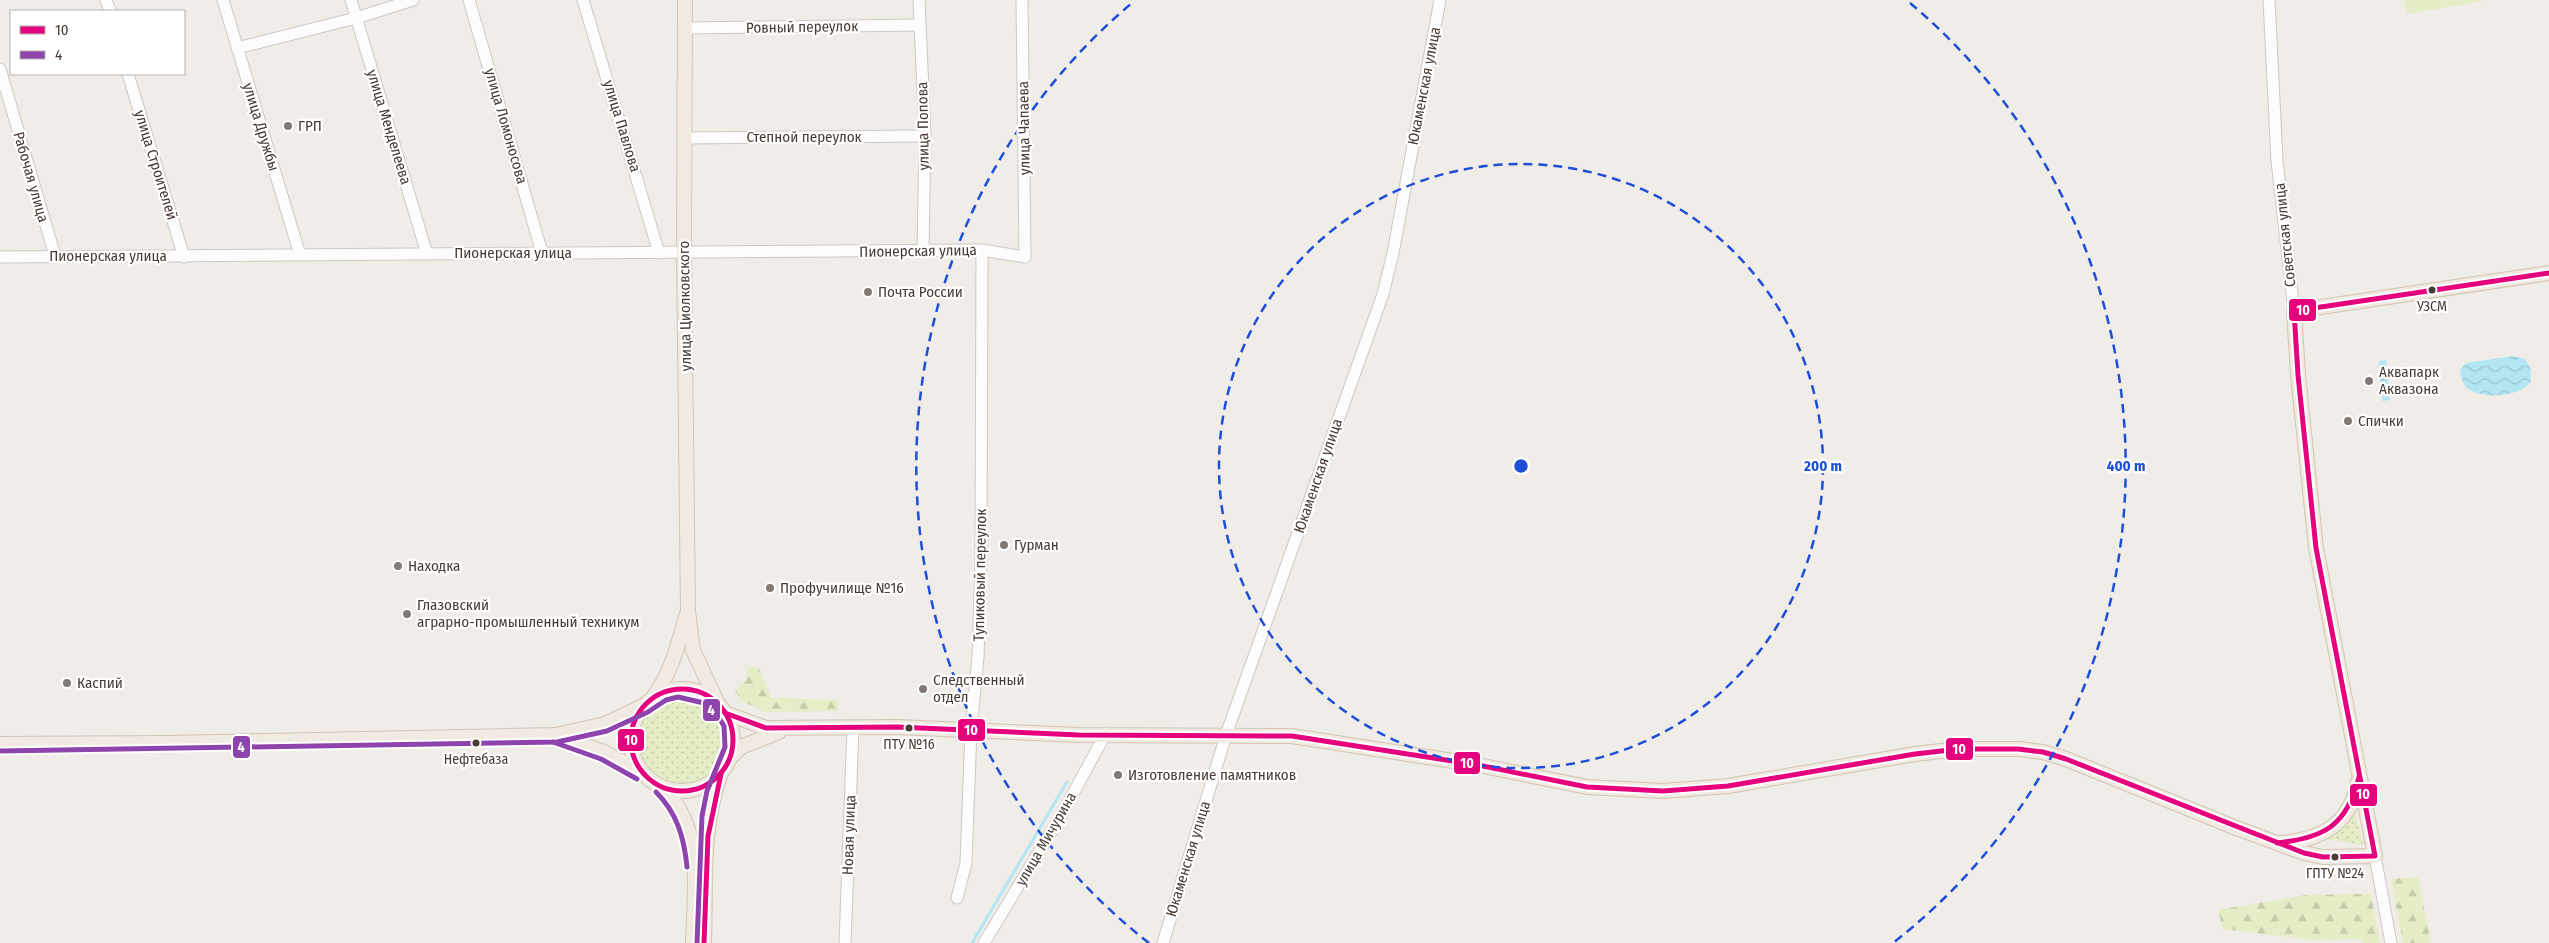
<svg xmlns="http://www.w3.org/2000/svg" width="2549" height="943" viewBox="0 0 2549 943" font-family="'Fira Sans Condensed',sans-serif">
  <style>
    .grass { fill: url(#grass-dots) }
    .forest { fill: url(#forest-firs) }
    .garden { fill: #e4edc5 }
    .water { fill: url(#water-waves) }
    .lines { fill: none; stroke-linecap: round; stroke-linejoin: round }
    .stream { stroke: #b3e6f3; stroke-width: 3 }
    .minor-casing { stroke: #cdc8c4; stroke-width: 13 }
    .major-casing { stroke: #d4c4b3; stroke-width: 16 }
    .minor { stroke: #fdfcfc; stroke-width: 11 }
    .major { stroke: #f1eae2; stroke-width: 14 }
    .bus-1-casing { stroke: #fff; stroke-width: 9 }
    .bus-2-casing { stroke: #fff; stroke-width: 9 }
    .bus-1 { stroke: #e5007d; stroke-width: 5 }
    .bus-2 { stroke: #8e44ad; stroke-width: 5 }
    .ring { fill: none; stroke: #1d4ed8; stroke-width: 2.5; stroke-dasharray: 9 6 }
    .poi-dot { fill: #827972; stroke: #fff; stroke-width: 2 }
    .bus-dot { fill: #473b33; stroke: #fff; stroke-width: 2 }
    .labels { text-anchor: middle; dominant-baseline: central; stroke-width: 4.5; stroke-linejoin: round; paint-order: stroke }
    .bus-label { font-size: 14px; fill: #473b33; stroke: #fff }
    .street-label { font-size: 15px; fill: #473b33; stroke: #fff }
    .poi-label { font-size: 15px; fill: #473b33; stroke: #fff; text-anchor: start }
    .centre { fill: #1d4ed8; stroke: #fff; stroke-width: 2.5 }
    .ring-label { font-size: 15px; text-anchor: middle; font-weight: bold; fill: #1d4ed8; stroke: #fff; stroke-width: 4.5; stroke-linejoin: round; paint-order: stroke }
    .line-badge { stroke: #fff; stroke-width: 2 }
    .badge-label { font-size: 14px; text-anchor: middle; font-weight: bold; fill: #fff }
  </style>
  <defs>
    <pattern id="grass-dots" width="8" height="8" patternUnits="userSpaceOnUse" patternTransform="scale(1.25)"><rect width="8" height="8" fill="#e4edc5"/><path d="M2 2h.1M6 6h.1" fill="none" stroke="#c5ccaa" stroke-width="1.8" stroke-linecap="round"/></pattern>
    <pattern id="forest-firs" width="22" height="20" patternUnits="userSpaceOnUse" patternTransform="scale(1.25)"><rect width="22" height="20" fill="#e4edc5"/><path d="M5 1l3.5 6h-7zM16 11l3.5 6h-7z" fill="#c5ccaa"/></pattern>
    <pattern id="water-waves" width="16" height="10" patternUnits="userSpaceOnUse" patternTransform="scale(1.25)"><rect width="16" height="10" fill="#b3e6f3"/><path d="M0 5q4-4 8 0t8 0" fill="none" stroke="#9bc6d1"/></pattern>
  </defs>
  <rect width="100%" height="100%" fill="#f0ece8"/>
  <!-- grass -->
  <g class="grass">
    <circle cx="682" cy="741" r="44"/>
    <path d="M2354 809 2363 845 2318 838Z"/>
  </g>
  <!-- forest -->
  <g class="forest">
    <path d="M748 666 759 668 771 698 838 700V711L765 712 741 701 735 690 746 680Z"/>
    <path d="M2418 877 2431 943H2403L2391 879Z"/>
    <path d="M2371 894 2380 943H2362L2361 939 2313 940 2223 929 2218 910 2306 895Z"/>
  </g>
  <!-- garden -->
  <path class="garden" d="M2404 0H2483V1L2407 14Z"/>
  <!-- water -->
  <g class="water">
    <path d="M2513 356 2525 359 2530 367 2531 381C2522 397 2481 400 2467 388 2462 384 2461 376 2460 370L2466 363Z"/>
    <path d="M2386 360 2390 400 2382 401 2379 361Z"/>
  </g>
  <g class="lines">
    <!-- stream -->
    <path class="stream" d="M972 943 1067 782"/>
    <defs>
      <g id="minor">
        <path d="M106 0 110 11"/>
        <path d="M223 0 300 255"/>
        <path d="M351 0 427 254"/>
        <path d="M469 0 542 253"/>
        <path d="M583 0 659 253"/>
        <path d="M919 0 925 136 923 251"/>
        <path d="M2269 0 2277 161 2294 311"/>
        <path d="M685 28 919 25"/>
        <path d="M237 48 356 18 413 0"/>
        <path d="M0 69 55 256"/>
        <path d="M128 74 184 257"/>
        <path d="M684 138 925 136"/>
        <path d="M0 257 982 250 1025 257 1022 0"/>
        <path d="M2375 856 2391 943"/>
        <path d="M957 898 966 863 971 730 978 657 981 558 982 250"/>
        <path d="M845 943 853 728"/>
        <path d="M984 943 1063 812 1106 733"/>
        <path d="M1163 943 1226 735 1383 294 1393 253 1440 0"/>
      </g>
      <g id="major">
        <path d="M685 0 684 253 688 611 693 650 718 704"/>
        <circle cx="682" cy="740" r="51"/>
        <path d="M653 698C671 673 678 646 686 616"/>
        <path d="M725 713 766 728 897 727 1079 735 1292 736 1478 765 1587 787 1663 791 1728 786 1915 754 1959 749H2018L2043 752 2066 759 2239 829 2304 853 2323 857 2375 856 2316 548 2298 375 2294 311 2549 273"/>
        <path d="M557 735 604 752 640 771"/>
        <path d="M0 744 168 743 556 735 605 724 645 705"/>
        <path d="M730 758 741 747 779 732"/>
        <path d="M662 788C705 827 694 891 693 943"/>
        <path d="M2280 843C2321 840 2350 825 2358 782"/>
        <path d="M704 943C706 887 701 829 720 776"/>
      </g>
    </defs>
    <!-- minor casing -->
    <use href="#minor" class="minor-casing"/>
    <!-- major casing -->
    <use href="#major" class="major-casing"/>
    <!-- minor -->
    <use href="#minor" class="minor"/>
    <!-- major -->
    <use href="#major" class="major"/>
    <defs>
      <g id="bus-1">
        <circle cx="682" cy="740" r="51"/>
        <path d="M725 713 766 728 897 727 1079 735 1292 736 1478 765 1587 787 1663 791 1728 786 1915 754 1959 749H2018L2043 752 2066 759 2304 853 2323 857 2375 856 2316 548 2298 375 2294 311 2549 273"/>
        <path d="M2277 843C2325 838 2347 825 2359 777"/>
        <path d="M704 943 708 836 721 774"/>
      </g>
      <g id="bus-2">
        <path d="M553 742 601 759 637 779"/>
        <path d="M0 751 557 742 607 731 648 712 666 700 678 697 704 703 719 718 724 726 725 747 707 791 702 816 697 943"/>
        <path d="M656 792C677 813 684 837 687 867"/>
      </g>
    </defs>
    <!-- bus-1 casing -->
    <use href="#bus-1" class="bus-1-casing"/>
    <!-- bus-2 casing -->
    <use href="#bus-2" class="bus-2-casing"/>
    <!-- bus-1 -->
    <use href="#bus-1" class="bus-1"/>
    <!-- bus-2 -->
    <use href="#bus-2" class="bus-2"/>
  </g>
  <!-- distance rings -->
  <g class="ring">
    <circle cx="1521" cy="466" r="302"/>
    <path d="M1149 943A605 605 0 0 1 1132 3M1910 3A605 605 0 0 1 1893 943"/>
  </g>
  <!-- markers -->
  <g class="poi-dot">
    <circle cx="288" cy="126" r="5"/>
    <circle cx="868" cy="292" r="5"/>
    <circle cx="2369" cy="381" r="5"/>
    <circle cx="2348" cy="421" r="5"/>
    <circle cx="1004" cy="545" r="5"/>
    <circle cx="398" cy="566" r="5"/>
    <circle cx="770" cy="588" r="5"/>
    <circle cx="407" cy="614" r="5"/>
    <circle cx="67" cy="683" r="5"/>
    <circle cx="923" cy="689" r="5"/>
    <circle cx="1118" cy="775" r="5"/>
  </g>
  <g class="bus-dot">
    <circle cx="2432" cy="290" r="4.5"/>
    <circle cx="909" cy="728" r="4.5"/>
    <circle cx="476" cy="743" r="4.5"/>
    <circle cx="2335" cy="857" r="4.5"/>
  </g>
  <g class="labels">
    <!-- bus labels -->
    <g class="bus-label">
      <text x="2432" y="306">УЗСМ</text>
      <text x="909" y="744">ПТУ №16</text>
      <text x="476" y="759">Нефтебаза</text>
      <text x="2335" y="873">ГПТУ №24</text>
    </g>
    <!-- street labels -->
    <g class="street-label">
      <text transform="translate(802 27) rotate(-1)">Ровный переулок</text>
      <text transform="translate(1424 86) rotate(-79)">Юкаменская улица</text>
      <text transform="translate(506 126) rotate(74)">улица Ломоносова</text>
      <text transform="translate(622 126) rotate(73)">улица Павлова</text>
      <text transform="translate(923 126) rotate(-91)">улица Попова</text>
      <text transform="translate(261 127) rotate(73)">улица Дружбы</text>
      <text transform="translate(389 127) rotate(73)">улица Менделеева</text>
      <text transform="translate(1024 128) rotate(-91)">улица Чапаева</text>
      <text x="804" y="137">Степной переулок</text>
      <text transform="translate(156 165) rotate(73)">улица Строителей</text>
      <text transform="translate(31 177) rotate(74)">Рабочая улица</text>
      <text transform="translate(2285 235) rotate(-96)">Советская улица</text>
      <text transform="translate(918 251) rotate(-1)">Пионерская улица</text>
      <text x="513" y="253">Пионерская улица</text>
      <text x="108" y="256">Пионерская улица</text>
      <text transform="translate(685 306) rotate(-91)">улица Циолковского</text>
      <text transform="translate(1318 476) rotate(-71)">Юкаменская улица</text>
      <text transform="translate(980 575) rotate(-89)">Тупиковый переулок</text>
      <text transform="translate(849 835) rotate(-88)">Новая улица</text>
      <text transform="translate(1046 839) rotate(-60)">улица Мичурина</text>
      <text transform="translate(1188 859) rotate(-73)">Юкаменская улица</text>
    </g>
    <!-- poi labels -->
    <g class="poi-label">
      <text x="298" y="126">ГРП</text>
      <text x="878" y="292">Почта России</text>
      <text x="2379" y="372">Аквапарк<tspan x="2379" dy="17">Аквазона</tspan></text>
      <text x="2358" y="421">Спички</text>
      <text x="1014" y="545">Гурман</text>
      <text x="408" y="566">Находка</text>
      <text x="780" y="588">Профучилище №16</text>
      <text x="417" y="605">Глазовский<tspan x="417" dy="17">аграрно-промышленный техникум</tspan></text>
      <text x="933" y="680">Следственный<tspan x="933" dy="17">отдел</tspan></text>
      <text x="77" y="683">Каспий</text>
      <text x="1128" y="775">Изготовление памятников</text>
    </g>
  </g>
  <circle cx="1521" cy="466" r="8" class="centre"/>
  <g class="ring-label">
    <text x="1823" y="471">200 m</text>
    <text x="2126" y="471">400 m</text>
  </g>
  <g class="line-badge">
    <rect x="2288" y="298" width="29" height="24" rx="5" fill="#e5007d"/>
    <rect x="702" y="698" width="19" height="24" rx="5" fill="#8e44ad"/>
    <rect x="957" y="718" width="29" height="24" rx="5" fill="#e5007d"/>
    <rect x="617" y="728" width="28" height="24" rx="5" fill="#e5007d"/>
    <rect x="232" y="735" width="19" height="24" rx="5" fill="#8e44ad"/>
    <rect x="1945" y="737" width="29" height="24" rx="5" fill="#e5007d"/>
    <rect x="1453" y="751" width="28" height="24" rx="5" fill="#e5007d"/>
    <rect x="2349" y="783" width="29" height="24" rx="5" fill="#e5007d"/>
  </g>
  <g class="badge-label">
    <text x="2303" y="315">10</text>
    <text x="711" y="715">4</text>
    <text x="971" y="735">10</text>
    <text x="631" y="745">10</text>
    <text x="241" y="752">4</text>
    <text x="1959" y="754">10</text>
    <text x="1467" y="768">10</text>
    <text x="2363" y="799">10</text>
  </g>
  <!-- legend -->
  <rect x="10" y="10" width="175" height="65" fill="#ffffff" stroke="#b5b1ad"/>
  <rect x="20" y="26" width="25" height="8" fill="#e5007d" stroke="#b5b1ad"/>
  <text x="55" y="35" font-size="15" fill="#473b33">10</text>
  <rect x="20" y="51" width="25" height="8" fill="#8e44ad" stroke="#b5b1ad"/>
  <text x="55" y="60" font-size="15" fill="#473b33">4</text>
</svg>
